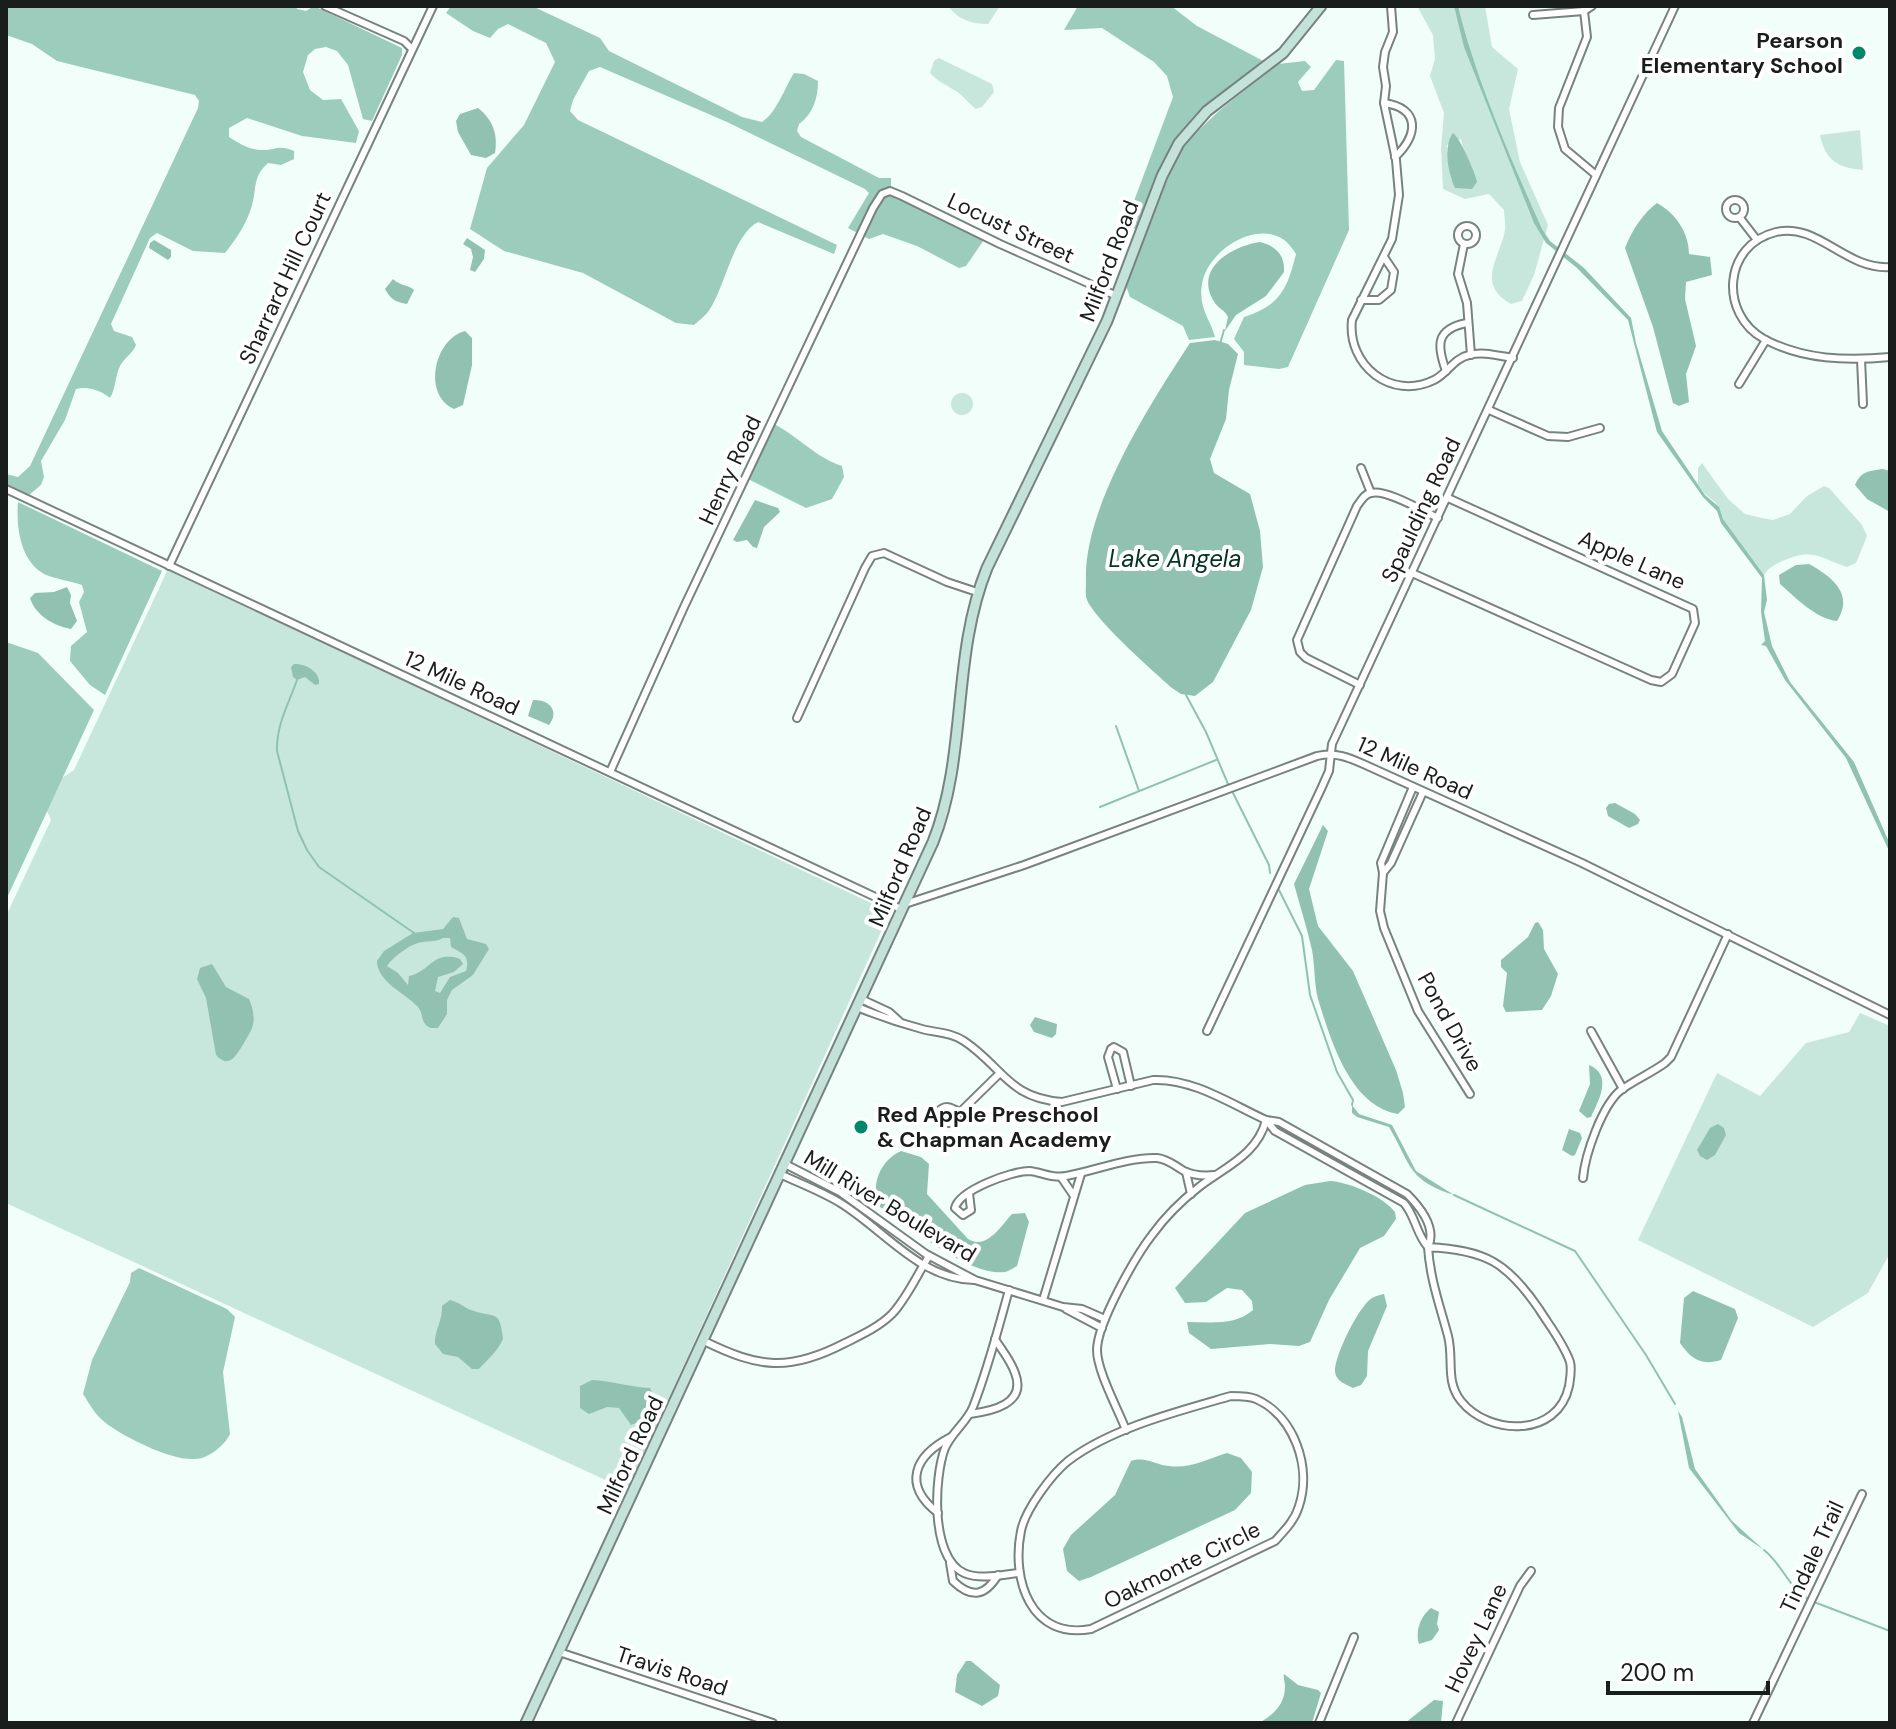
<svg xmlns="http://www.w3.org/2000/svg" width="1896" height="1729" viewBox="0 0 1896 1729" font-family="'DM Sans',sans-serif">
  <style>
    .green { fill: #c8e7dc; fill-rule: evenodd }
    .forest { fill: #9ccdbc }
    .water { fill: #91c2b1; fill-rule: evenodd }
    .lines { fill: none; stroke-linecap: round; stroke-linejoin: round }
    .stream { stroke: #91c2b1; stroke-width: 2 }
    .street-casing { stroke: #78837f; stroke-width: 10 }
    .secondary-casing { stroke: #78837f; stroke-width: 13 }
    .street { stroke: #fff; stroke-width: 6 }
    .secondary { stroke: #c3e3da; stroke-width: 9 }
    .poi-dot { fill: #01876b; stroke: #fff; stroke-width: 3 }
    .labels { text-anchor: middle; dominant-baseline: central; stroke-width: 8; stroke-linejoin: round; paint-order: stroke }
    .poi-label { font-size: 22px; font-weight: bold; fill: #191d1b; stroke: #fff; text-anchor: end }
    .street-label { font-size: 22px; fill: #191d1b; stroke: #fff }
    .water-label { font-size: 24px; font-style: italic; fill: #043226; stroke: #fff }
  </style>
  <rect width="100%" height="100%" fill="#f2fefa"/>
  <!-- green -->
  <g class="green">
    <path d="M948 6H1000L988 24C972 24 958 20 948 6Z"/>
    <path d="M1417 6H1485L1492 47 1518 69 1509 109 1520 162 1548 225 1534 275 1522 301 1511 304C1475 284 1500 258 1505 230 1506 224 1504 216 1504 210L1489 194 1465 199 1443 189 1441 148 1444 113 1430 76 1435 59 1433 35ZM1461 139 1466 160 1451 180 1447 145Z"/>
    <path d="M939 58 992 84 994 92 982 107 976 109C968 103 962 94 954 90 945 84 938 82 930 73L934 61Z"/>
    <path d="M1860 130 1863 170C1838 168 1825 160 1820 135Z"/>
    <circle cx="962" cy="404" r="11"/>
    <path d="M1702 463 1728 499 1745 514 1762 518 1773 520 1790 514 1807 496 1824 486 1829 488 1862 525 1867 536 1856 563 1847 567C1821 558 1812 548 1785 560 1776 564 1770 566 1764 575L1723 519 1716 503 1704 493 1698 484V468Z"/>
    <path d="M168 569 890 912 627 1490 6 1203V916L51 820 46 809 59 780 74 770Z"/>
    <path d="M1860 1013 1890 1026V1253L1868 1293 1813 1327 1638 1240 1717 1073 1760 1096 1806 1043 1849 1032Z"/>
  </g>
  <!-- forest -->
  <g class="forest">
    <path d="M6 6H296L297 9 306 11 314 6 402 48V55L372 121 363 119 348 65 337 51 326 47 315 49 308 55 303 72 310 90 323 100 341 99 359 131 356 143 302 136 247 118 229 128V137C239 143 249 150 261 150 275 151 278 144 294 151V159L281 165 268 163C256 174 256 182 254 196 251 217 238 237 225 253L193 251 157 233 150 238 111 324 114 331 132 337 136 345C133 353 125 357 120 366 115 376 116 388 110 398 100 390 88 386 76 389L65 420 41 461 44 477 41 485 29 495 6 484V474L18 477 30 466 198 108 199 101 195 95 57 61 32 44 6 35Z"/>
    <path d="M451 6H532L600 38 609 51 742 117 762 122C777 112 784 89 794 73L804 74 818 81C818 98 813 114 799 124L797 131 801 137 879 178H891V191L986 237 966 266 959 268 917 246 883 234 869 239 848 228 869 193 865 189 727 122 600 67 589 71 573 100 570 111 578 120 837 245 834 254 758 222C732 236 725 289 708 312 704 317 698 321 694 325L676 323 583 273 504 251 470 229 487 168 524 125 555 62 546 43 508 24 498 29 490 38 473 31 446 13Z"/>
    <path d="M1078 6H1171L1197 26 1269 64 1207 111 1179 143 1141 231 1125 225 1173 97 1167 76 1154 62 1102 28 1064 30Z"/>
    <path d="M1336 60 1344 61 1349 230 1288 367 1279 369 1244 365V352L1234 339 1244 317C1280 305 1287 290 1296 254 1293 250 1289 243 1284 240 1254 219 1207 252 1202 284 1198 308 1210 318 1215 337L1189 340 1183 326 1130 297 1126 286 1166 180 1186 142 1220 110 1278 64 1305 61 1311 67 1298 82 1302 91 1314 90Z"/>
    <path d="M772 423C797 435 816 458 842 466L844 477 832 499 806 508 746 478Z"/>
    <path d="M18 502 162 571 105 695 90 685 70 661 71 646 87 632 79 602 84 592 82 585C70 581 55 579 44 574 20 561 16 526 18 502Z"/>
    <path d="M6 642 38 653 94 710 6 900Z"/>
    <path d="M139 1268 227 1309 235 1317 223 1372 230 1434C225 1445 208 1459 195 1459 172 1461 126 1438 107 1424 96 1416 90 1405 83 1394L92 1360 130 1282 131 1273Z"/>
  </g>
  <!-- water -->
  <g class="water">
    <path d="M1454 6H1458C1476 80 1511 159 1542 229L1550 241 1584 268 1631 318 1636 343 1662 431 1705 495 1719 507 1723 519 1764 575 1767 600 1764 612 1772 646 1790 682 1854 762 1889 842 1890 853 1846 758 1785 680 1766 646 1761 645 1765 641 1761 612 1762 578 1721 523 1717 511 1703 497 1657 432 1628 320 1577 268 1546 243 1534 223 1464 47Z"/>
    <path d="M478 108C493 120 498 134 495 153L486 158 471 155 458 132 456 121 460 114Z"/>
    <path d="M1453 133C1460 138 1475 172 1477 182L1472 189 1455 188C1448 174 1443 146 1453 133Z"/>
    <path d="M1657 203C1675 213 1689 232 1689 254L1710 257 1712 275 1686 282 1685 299 1696 346 1686 374 1689 402 1679 406 1673 403 1653 327 1625 248C1631 232 1643 213 1657 203Z"/>
    <path d="M467 238 485 250 484 259 475 272 470 270 473 257 471 249 463 244Z"/>
    <path d="M154 240 171 250V257L168 260 149 248 150 243Z"/>
    <path d="M1260 242C1276 246 1285 255 1284 272L1266 296 1236 315 1225 331 1228 317C1225 310 1219 309 1215 303 1192 269 1232 246 1260 242Z"/>
    <path d="M393 279C400 286 407 284 414 290L407 304C396 302 391 300 385 289Z"/>
    <path d="M465 331 472 338V365L463 405 454 409C422 395 434 339 465 331Z"/>
    <path d="M1215 340 1228 344 1238 354 1229 390 1226 419 1210 459 1214 473 1250 494 1260 531 1263 567 1251 610 1213 682 1195 696 1181 694 1172 688C1152 670 1097 622 1087 600 1085 595 1086 587 1086 581 1083 508 1150 404 1190 343Z"/>
    <path d="M1883 469 1890 471V512L1867 499 1855 485C1861 471 1869 471 1883 469Z"/>
    <path d="M755 500 778 508 780 512 764 527 757 548 753 547 747 540 737 542 733 540Z"/>
    <path d="M1809 564C1831 576 1855 594 1837 621 1816 619 1795 597 1780 584L1779 575 1796 565Z"/>
    <path d="M67 587 71 595 70 603 77 621 71 629C54 626 35 615 30 598L35 593 54 592Z"/>
    <path d="M294 664C305 663 321 672 319 684L315 685 305 677 297 680 293 677 291 667Z"/>
    <path d="M533 700C549 699 560 711 549 725L528 716Z"/>
    <path d="M1615 803 1635 814 1640 820 1638 824 1629 828 1608 816 1606 808 1609 804Z"/>
    <path d="M1323 825 1328 831 1309 889 1318 926 1353 971 1396 1070 1403 1093 1405 1107 1398 1114C1350 1106 1331 1041 1318 999 1314 983 1315 966 1312 950 1307 928 1300 906 1294 884Z"/>
    <path d="M453 917 459 918 467 939 486 944 489 949 473 975 452 990 447 1000V1014L438 1028C432 1028 430 1029 426 1025 421 1020 423 1013 418 1007 405 993 377 982 377 961L384 951 413 933 443 929ZM443 938H450L451 947C464 954 470 956 466 971L450 977 440 993 435 991 438 977 454 972 463 964 460 959C434 949 430 972 409 976L408 985 398 973 387 966C393 957 408 946 418 943 427 940 435 943 443 938Z"/>
    <path d="M1538 922 1543 930 1544 949 1558 974 1551 996 1542 1010 1506 1012 1503 1006 1507 973 1501 967V960L1528 937 1535 923Z"/>
    <path d="M212 964 226 987 249 999C252 1006 255 1016 253 1025 251 1032 247 1037 244 1043 236 1055 230 1070 216 1055L206 998 197 979 200 968Z"/>
    <path d="M1035 1017 1057 1024 1056 1034 1052 1038 1034 1032 1030 1025Z"/>
    <path d="M1589 1065C1613 1075 1599 1100 1591 1117L1587 1118 1579 1111 1590 1084Z"/>
    <path d="M1352 1105 1359 1114 1392 1125 1416 1171 1454 1195C1407 1180 1411 1164 1389 1127L1357 1117 1352 1113Z"/>
    <path d="M1718 1124 1724 1128 1726 1135 1715 1155 1707 1160 1700 1156 1697 1150 1710 1128Z"/>
    <path d="M1569 1129 1580 1133 1582 1138 1575 1155 1572 1156 1562 1150Z"/>
    <path d="M901 1151 921 1157 929 1164 927 1194 968 1239C987 1250 1000 1227 1012 1214L1025 1213 1029 1222 1017 1266C1013 1268 1009 1271 1005 1272 970 1277 908 1226 880 1207 870 1187 879 1161 901 1151Z"/>
    <path d="M1330 1181C1349 1182 1384 1197 1395 1212L1396 1219 1384 1236 1360 1248 1329 1300 1310 1342 1299 1346 1270 1344 1211 1349 1189 1333 1187 1322C1211 1322 1235 1326 1253 1310L1252 1301 1242 1290 1227 1288 1206 1302 1185 1303 1175 1288 1245 1213 1305 1185Z"/>
    <path d="M1693 1291 1735 1309 1738 1318 1721 1360C1701 1366 1691 1359 1680 1343L1684 1298Z"/>
    <path d="M1384 1294 1387 1306 1368 1351 1367 1376 1361 1385 1353 1388C1345 1384 1336 1381 1335 1372 1334 1356 1359 1306 1372 1298 1375 1296 1380 1295 1384 1294Z"/>
    <path d="M450 1300C459 1302 466 1309 474 1311 496 1318 500 1310 503 1339 498 1351 487 1360 479 1369H472L458 1357 443 1354 435 1344C434 1331 443 1320 442 1306Z"/>
    <path d="M592 1380C612 1381 630 1387 650 1388L654 1396 644 1410 641 1421 631 1425 619 1408 607 1407 589 1414 580 1408V1386Z"/>
    <path d="M1678 1411 1682 1417 1695 1469 1732 1521 1764 1550 1739 1533 1689 1468Z"/>
    <path d="M1227 1453 1241 1458 1252 1472 1251 1493 1235 1510 1091 1577 1079 1581 1067 1571 1063 1549 1071 1535 1115 1495 1131 1461C1146 1456 1155 1465 1169 1466 1189 1469 1208 1459 1227 1453Z"/>
    <path d="M1431 1608 1439 1612 1437 1624 1439 1630 1432 1640 1419 1644C1415 1630 1421 1616 1431 1608Z"/>
    <path d="M966 1661H971L1000 1685 998 1696 982 1706 955 1692 957 1675Z"/>
    <path d="M1284 1674 1298 1685 1318 1690 1321 1693 1312 1723H1259C1273 1715 1285 1705 1285 1686 1285 1682 1283 1678 1284 1674Z"/>
    <path d="M1434 1700 1443 1701 1441 1723H1405Z"/>
  </g>
  <g class="lines">
    <!-- stream -->
    <g class="stream">
      <path d="M1220 344 1224 330"/>
      <path d="M297 680C289 703 276 725 277 751L298 831 307 850 319 867 414 933"/>
      <path d="M1186 695 1206 732 1228 784"/>
      <path d="M1116 726 1139 791"/>
      <path d="M1233 793 1269 865 1270 873"/>
      <path d="M1100 807 1216 760"/>
      <path d="M1279 890 1302 936 1310 995 1337 1072 1353 1100 1352 1105"/>
      <path d="M1454 1195 1575 1251 1646 1355 1675 1404"/>
      <path d="M1764 1550C1782 1564 1789 1588 1808 1599"/>
      <path d="M1814 1602 1890 1631"/>
    </g>
    <defs>
      <g id="street">
        <path d="M325 6 404 41 412 49"/>
        <path d="M1391 6 1393 32 1385 52 1383 67 1386 86 1384 103 1396 160 1399 195 1392 239 1352 320C1347 365 1391 401 1434 380 1447 374 1454 358 1469 355 1483 351 1499 356 1513 358"/>
        <path d="M1584 11 1587 37 1559 108 1558 127 1565 149 1596 175"/>
        <path d="M1533 15 1584 11 1592 6"/>
        <path d="M1384 103C1421 108 1418 136 1395 157"/>
        <circle cx="1735" cy="209" r="9"/>
        <path d="M1740 218 1757 240"/>
        <circle cx="1467" cy="235" r="9"/>
        <path d="M1464 244 1458 274 1467 303 1471 355"/>
        <path d="M1890 267C1845 270 1818 222 1776 232 1723 245 1719 314 1764 339 1803 360 1847 361 1890 357"/>
        <path d="M1361 300H1379L1391 290 1394 272 1384 257"/>
        <path d="M1861 359 1863 404"/>
        <path d="M1446 371C1437 346 1435 329 1467 323"/>
        <path d="M1739 384 1766 340"/>
        <path d="M1489 410 1548 436 1568 437 1600 428"/>
        <path d="M1361 468 1371 493"/>
        <path d="M6 489 903 910"/>
        <path d="M169 566 433 6"/>
        <path d="M1412 573 1651 680 1661 682 1672 674 1695 623 1693 609 1448 498"/>
        <path d="M1360 685 1306 658 1300 652 1297 640 1357 506C1361 501 1364 494 1371 493 1386 489 1423 511 1438 518"/>
        <path d="M797 718 865 568 872 556 884 553 947 582 977 592"/>
        <path d="M610 772 684 607 873 208 882 194 890 191 902 196 1000 244 1117 296"/>
        <path d="M1413 787 1381 863 1383 873 1380 911 1384 928 1418 1011 1470 1094"/>
        <path d="M1383 873 1391 863 1423 792"/>
        <path d="M905 904 1024 865 1317 756C1337 751 1352 759 1370 767L1582 863 1890 1015"/>
        <path d="M861 999 889 1012 899 1021"/>
        <path d="M857 1007C879 1016 900 1023 922 1029 937 1033 950 1032 964 1041 1003 1067 1008 1098 1062 1102L1153 1080C1192 1078 1231 1104 1266 1120L1279 1122 1407 1194C1420 1207 1437 1228 1428 1247 1416 1234 1416 1217 1404 1203L1275 1131 1266 1120"/>
        <path d="M1207 1031 1321 789 1329 771 1332 744 1675 6"/>
        <path d="M1591 1031 1623 1089"/>
        <path d="M1117 1089 1108 1057 1111 1049 1114 1047 1123 1052 1131 1086"/>
        <path d="M959 1112C951 1107 945 1104 938 1112L937 1117 940 1122 949 1123 1000 1073"/>
        <path d="M785 1164 840 1192 926 1254 975 1280 1063 1307 1082 1309 1105 1319"/>
        <path d="M1186 1172 1191 1194"/>
        <path d="M780 1174C801 1184 823 1192 842 1204 885 1231 920 1279 974 1280"/>
        <path d="M1061 1177 1074 1196"/>
        <path d="M1583 1178C1585 1155 1602 1105 1621 1090 1635 1080 1651 1073 1665 1063L1671 1057 1728 934"/>
        <path d="M969 1193 971 1210 963 1215 955 1208C959 1190 1012 1171 1029 1171 1042 1172 1052 1179 1066 1176 1095 1171 1127 1157 1157 1158 1168 1159 1175 1166 1184 1171 1194 1176 1205 1176 1215 1175"/>
        <path d="M1428 1247C1485 1250 1507 1262 1539 1309 1549 1325 1564 1344 1570 1362 1572 1370 1570 1379 1569 1386 1558 1438 1489 1436 1461 1401 1445 1381 1454 1359 1448 1336 1440 1306 1430 1279 1428 1247Z"/>
        <path d="M1009 1290C998 1329 988 1369 973 1407 967 1422 952 1432 945 1448 934 1477 930 1557 964 1573 980 1580 1001 1575 1018 1573"/>
        <path d="M1043 1300 1081 1174"/>
        <path d="M1066 1309 1102 1328"/>
        <path d="M704 1341C759 1368 789 1372 845 1343 861 1335 879 1327 892 1314 907 1298 917 1275 929 1256"/>
        <path d="M1231 1396C1239 1396 1249 1396 1256 1399 1294 1416 1312 1467 1299 1506 1295 1520 1285 1530 1275 1541L1091 1629C1031 1640 1011 1580 1021 1531 1025 1510 1051 1475 1068 1461 1111 1428 1179 1411 1231 1396Z"/>
        <path d="M970 1414C992 1411 1027 1404 1015 1373 1011 1361 1001 1349 995 1339"/>
        <path d="M1126 1430C1118 1409 1097 1371 1097 1350 1097 1324 1135 1257 1152 1235 1165 1217 1181 1201 1199 1187 1225 1167 1258 1154 1266 1120"/>
        <path d="M938 1513C902 1485 914 1456 951 1437"/>
        <path d="M950 1563 953 1581C972 1599 985 1596 998 1575"/>
        <path d="M559 1652 773 1723"/>
        <path d="M1319 1723 1354 1637"/>
        <path d="M1456 1723 1520 1586 1531 1571"/>
        <path d="M1753 1723 1862 1494"/>
      </g>
      <path id="secondary" d="M526 1723 933 842C968 754 951 657 987 568L1107 321 1162 176 1179 143 1207 111 1283 53 1321 6"/>
    </defs>
    <!-- street casing -->
    <use href="#street" class="street-casing"/>
    <!-- secondary casing -->
    <use href="#secondary" class="secondary-casing"/>
    <!-- street -->
    <use href="#street" class="street"/>
    <!-- secondary -->
    <use href="#secondary" class="secondary"/>
  </g>
  <!-- markers -->
  <g class="poi-dot">
    <circle cx="1859" cy="53" r="8"/>
    <circle cx="861" cy="1127" r="8"/>
  </g>
  <g class="labels">
    <!-- poi labels -->
    <g class="poi-label">
      <text x="1843" y="40">Pearson<tspan x="1843" dy="25">Elementary School</tspan></text>
      <text x="877" y="1114" text-anchor="start">Red Apple Preschool<tspan x="877" dy="25">&amp; Chapman Academy</tspan></text>
    </g>
    <!-- street labels -->
    <g class="street-label">
      <text transform="translate(1011 228) rotate(25)">Locust Street</text>
      <text transform="translate(1109 261) rotate(-69)">Milford Road</text>
      <text transform="translate(285 278) rotate(-65)">Sharrard Hill Court</text>
      <text transform="translate(730 470) rotate(-65)">Henry Road</text>
      <text transform="translate(1421 510) rotate(-65)">Spaulding Road</text>
      <text transform="translate(1632 560) rotate(24)">Apple Lane</text>
      <text transform="translate(462 683) rotate(25)">12 Mile Road</text>
      <text transform="translate(1415 768) rotate(24)">12 Mile Road</text>
      <text transform="translate(900 867) rotate(-67)">Milford Road</text>
      <text transform="translate(1450 1022) rotate(61)">Pond Drive</text>
      <text transform="translate(890 1206) rotate(31)">Mill River Boulevard</text>
      <text transform="translate(630 1455) rotate(-65)">Milford Road</text>
      <text transform="translate(1812 1557) rotate(-65)">Tindale Trail</text>
      <text transform="translate(1182 1565) rotate(-26)">Oakmonte Circle</text>
      <text transform="translate(1476 1638) rotate(-65)">Hovey Lane</text>
      <text transform="translate(672 1671) rotate(18)">Travis Road</text>
    </g>
    <!-- water labels -->
    <g class="water-label">
      <text x="1175" y="558">Lake Angela</text>
    </g>
  </g>
  <!-- border -->
  <rect width="1896" height="1729" fill="none" stroke="#191d1b" stroke-width="16"/>
  <!-- scale -->
  <path d="M1608 1681v12h160v-12" fill="none" stroke="#191d1b" stroke-width="4"/>
  <text x="1620" y="1681" font-size="24" fill="#191d1b" stroke="#ffffff" stroke-width="6" paint-order="stroke">200 m</text>
</svg>
